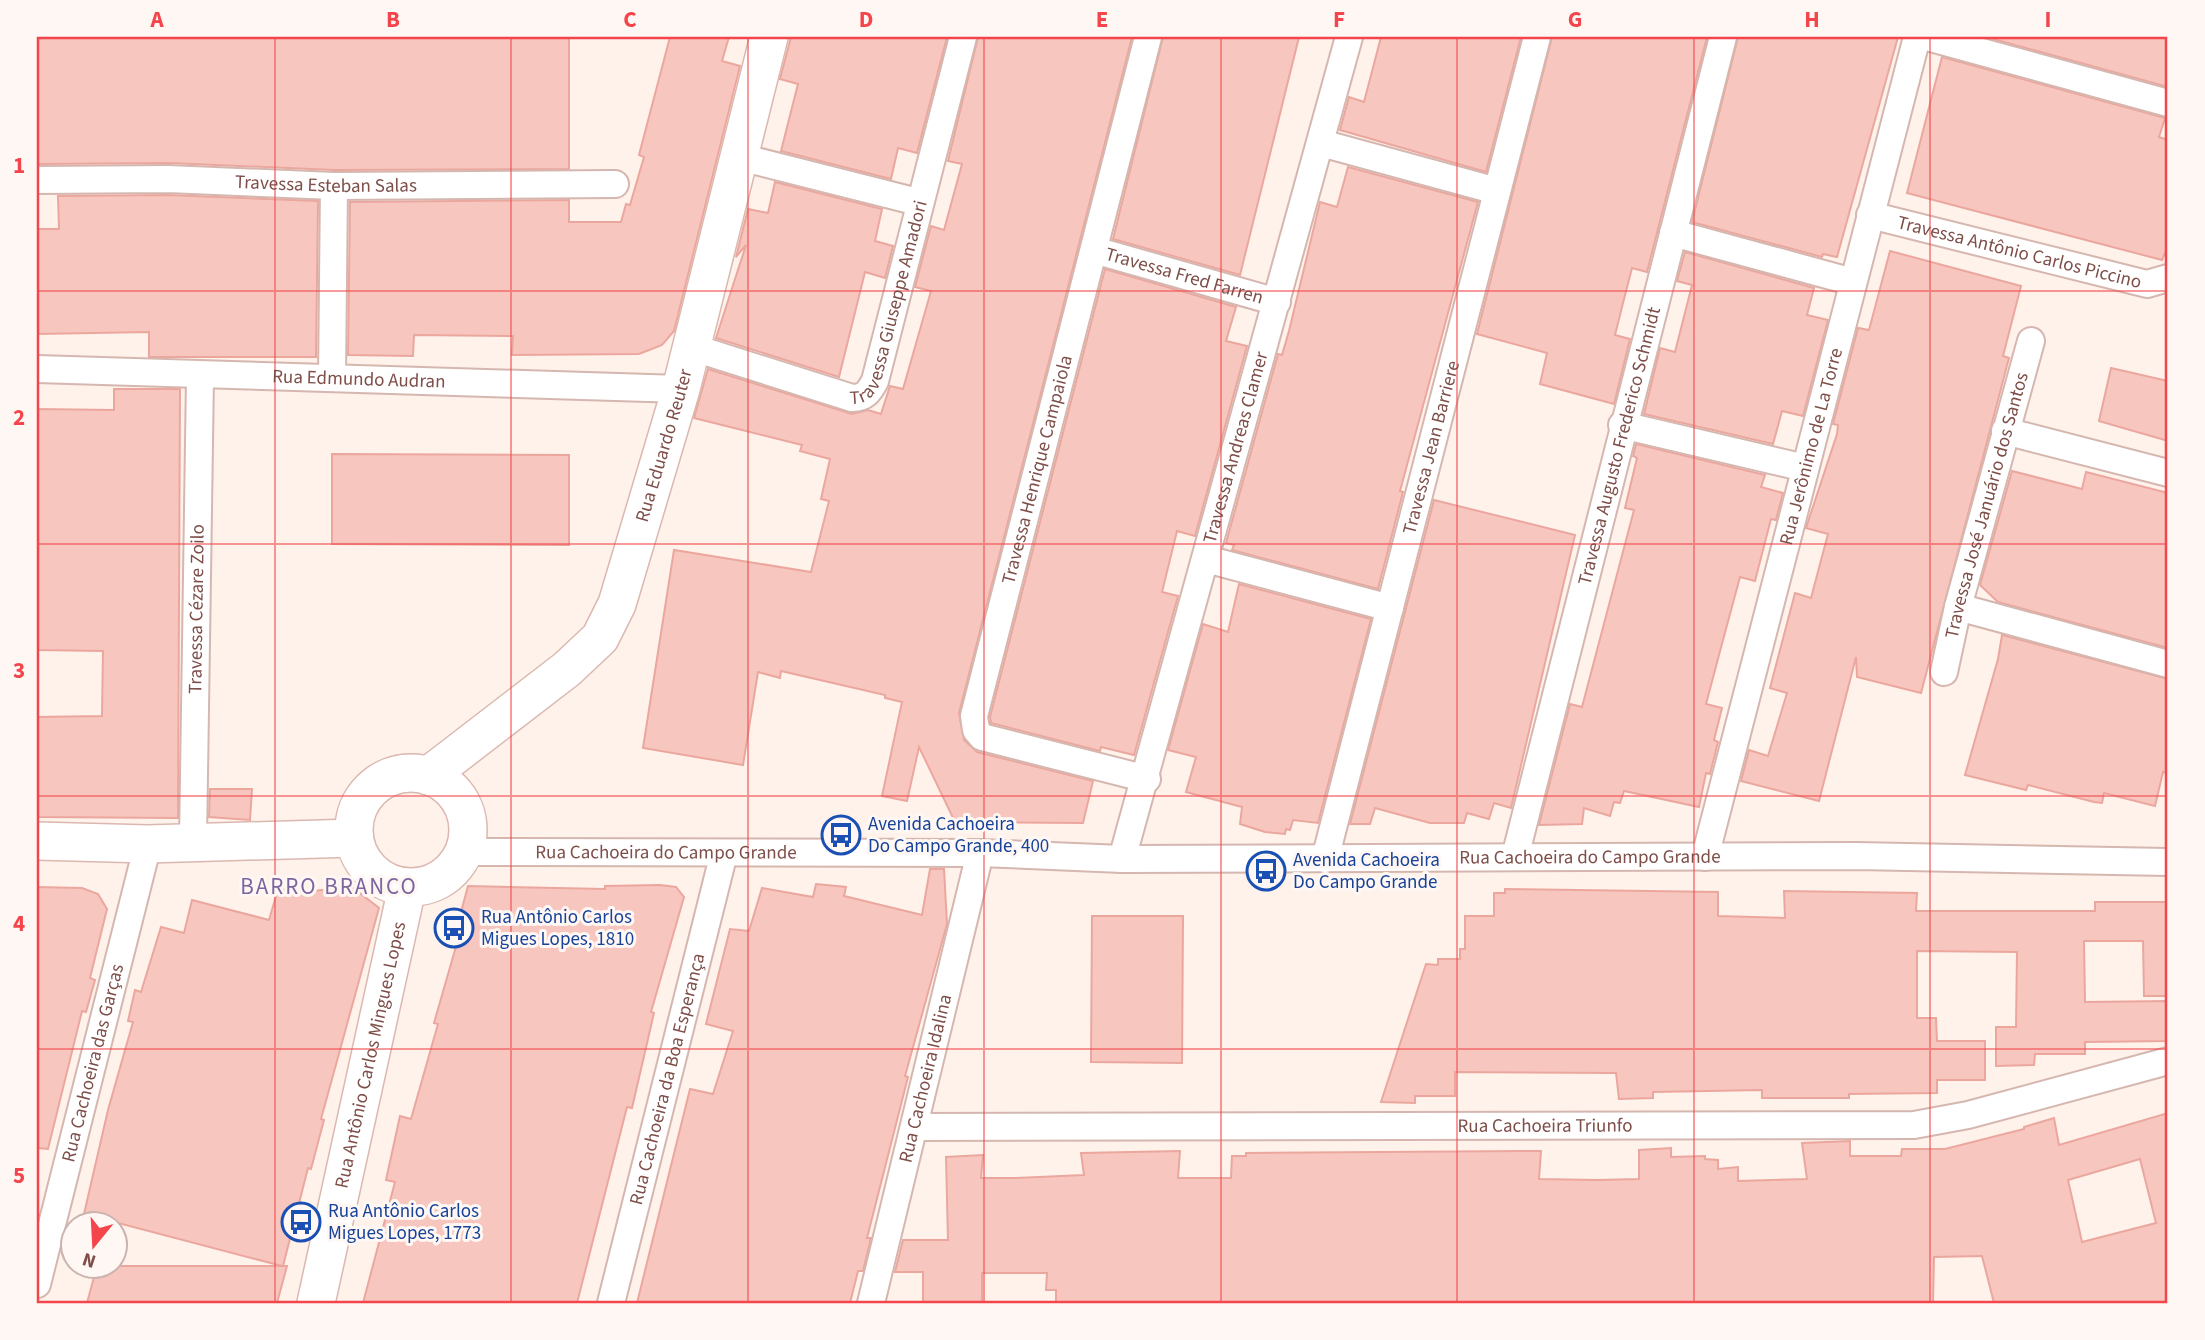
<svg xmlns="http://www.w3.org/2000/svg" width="2205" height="1340" viewBox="0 0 2205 1340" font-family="'Source Sans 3',sans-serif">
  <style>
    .building { fill: #f7c7bf; stroke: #eba79e; stroke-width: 2; fill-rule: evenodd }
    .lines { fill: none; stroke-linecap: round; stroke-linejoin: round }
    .street-casing { stroke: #d5b7b0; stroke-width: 30 }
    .secondary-casing { stroke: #dbb8af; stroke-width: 40 }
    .street { stroke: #fff; stroke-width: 26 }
    .secondary { stroke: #fff; stroke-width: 37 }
    .grid { fill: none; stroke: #f3454b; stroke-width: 2; stroke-opacity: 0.55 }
    .labels { text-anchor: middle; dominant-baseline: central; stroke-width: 6; stroke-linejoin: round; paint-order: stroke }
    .street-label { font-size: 19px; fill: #7e4e49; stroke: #fff7f3 }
    .transit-label { font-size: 19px; fill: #164399; stroke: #fff7f3; text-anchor: start }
    .quarter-label { font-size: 23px; letter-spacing: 2px; fill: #7d66a0; stroke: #fff7f3 }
    .neatline { fill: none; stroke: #f3454b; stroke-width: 2.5 }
    .grid-label { font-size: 23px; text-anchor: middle; font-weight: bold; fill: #f3454b }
  </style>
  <rect width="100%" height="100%" fill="#fef2eb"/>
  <!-- building -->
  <g class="building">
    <path d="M37 37H569V169L334 170 169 163 37 164Z"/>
    <path d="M670 37H729L722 61 740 66 674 331 662 345 639 354 512 355 513 336 414 335 413 356 348 355 350 202 569 200V222H621L626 204 630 205 644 157 639 155Z"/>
    <path d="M791 37H947L917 153 898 148 891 179 781 151 798 84 780 79Z"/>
    <path d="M978 37H1132L959 713 964 740 977 752 1093 781 1083 823 955 822 919 747 907 801 882 796 902 702 885 698V695L781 671 780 678 758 672 743 765 643 748 674 550 811 572 829 501 821 499 830 459 800 451 802 445 694 418 708 369 852 414 868 410 881 414 890 386 903 389 931 291 915 287 931 226 944 230 962 164 948 161Z"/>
    <path d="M1163 37H1299L1240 275 1113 239Z"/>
    <path d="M1381 37H1521L1486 172 1340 130 1349 97 1364 102Z"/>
    <path d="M1552 37H1707L1647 272 1632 268 1623 303 1615 335 1630 339 1614 404 1540 384 1547 353 1477 334Z"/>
    <path d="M1738 37H1898L1837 257 1823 254 1822 257 1692 222Z"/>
    <path d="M1986 37H2168V87Z"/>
    <path d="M1942 57 2165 118 2159 137 2168 140V246L2162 260 1907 193Z"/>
    <path d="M1348 167 1478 202 1400 491 1403 492 1378 589 1232 550 1234 545 1226 543 1278 354 1282 355 1289 331 1320 202 1337 207Z"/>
    <path d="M775 182 882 209 875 241 893 246 885 278 865 272 839 377 716 338 746 245 736 257 748 209 768 213Z"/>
    <path d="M168 195 318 201 316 357H149V332L37 334V229H59L58 196Z"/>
    <path d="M1890 251 2021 286 2003 356 2009 358 1921 693 1857 677 1856 657 1819 801 1741 781 1749 750 1768 756 1787 693 1770 688 1795 593 1811 598 1828 534 1806 528 1837 434 1838 425 1833 424 1858 328 1869 330Z"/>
    <path d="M1685 252 1814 288 1807 315 1828 320 1803 416 1782 411 1773 444 1644 414 1660 348 1675 352 1692 285 1677 281Z"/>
    <path d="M1105 269 1236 307 1226 341 1247 346 1195 536 1177 531 1162 592 1178 596 1134 755 1101 747 1100 751 991 723 990 717Z"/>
    <path d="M2111 368 2168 381V441L2099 421Z"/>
    <path d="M114 389H180L178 818 37 817V717L102 716 103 651 37 650V409L114 410Z"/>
    <path d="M1636 444 1765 475 1761 487 1783 493 1776 520 1771 519 1755 581 1740 577 1723 640 1706 704 1722 708 1714 740 1718 742 1710 774 1706 773 1699 807 1624 791 1620 803 1614 802 1610 816 1584 808 1582 824 1539 825 1570 704 1582 707 1634 510 1625 508 1637 458 1633 456Z"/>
    <path d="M332 454 569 455V545L332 544Z"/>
    <path d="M2012 471 2082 489 2086 472 2168 493V648L1998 602 1980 585Z"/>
    <path d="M1434 500 1575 535 1511 808 1494 803 1489 819 1467 813 1464 823H1430L1375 808 1370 824H1350Z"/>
    <path d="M1239 584 1371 619 1318 823 1293 820 1290 830 1286 829 1285 834 1265 832 1240 824 1242 807 1186 792 1196 757 1168 750 1203 624 1228 632Z"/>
    <path d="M2002 635 2168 679V773L2163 772 2155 806 2104 793 2102 803 2094 802 2028 785 2026 790 1965 775 1998 659Z"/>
    <path d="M210 789H252L250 820 209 817Z"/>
    <path d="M930 869H944L947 924 905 1076 908 1077 867 1238H871L863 1271H858L850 1303H637L690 1089 713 1094 733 1031 706 1024 730 929 749 931 762 888 813 897 816 884 846 887 844 896 922 915Z"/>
    <path d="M660 885 676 887 684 897 651 1012 654 1013 632 1108 627 1107 577 1303H363L395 1182 386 1180 400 1116 411 1119 438 1024 434 1023 461 929 457 927 468 886 605 889V886Z"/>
    <path d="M37 887 82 888 98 894 107 909 90 978 95 980 86 1012 82 1011 48 1149 37 1148Z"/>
    <path d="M352 887 379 908 321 1119 324 1120 311 1169 308 1168 283 1266H287L277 1303H87L97 1266H282L84 1214 108 1110 133 1022 128 1021 135 990 141 992 161 927 184 933 192 900 269 920 278 889 303 892Z"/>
    <path d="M1505 889 1718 892V916L1785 918 1784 891 1917 893 1916 911H2095V902H2168V996H2144L2143 941H2084L2085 1002 2168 1001 2166 1041 2085 1042V1054H2035L2034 1065 1996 1066V1027H2016L2017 952 1917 951V1018H1936L1937 1041H1985V1080H1937V1093L1849 1094V1098H1762V1090L1653 1092V1098L1619 1099 1616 1073 1455 1072V1096H1415V1103L1381 1102 1426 964 1438 965V959H1460V949H1465V916H1494V893H1505Z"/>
    <path d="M1092 916H1183L1182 1063 1091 1062Z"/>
    <path d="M2168 1113V1303H1994L1982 1256 1934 1257 1933 1303H1056V1290H1046L1047 1273H982V1303H923V1272H895L903 1240H948L946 1157 983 1155 981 1178H1015L1084 1175 1081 1153 1180 1151 1178 1178H1231L1232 1156H1246V1153L1541 1151 1539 1179 1597 1180 1639 1179V1150L1671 1148V1157L1705 1156V1159L1718 1160V1169L1738 1167V1181L1807 1179 1802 1143 1850 1141V1156H1901L1902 1149H1945L2024 1129V1127L2054 1118 2059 1145ZM2140 1159 2156 1223 2082 1242 2068 1180Z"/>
  </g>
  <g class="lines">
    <defs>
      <g id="street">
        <path d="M1927 37 2168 103"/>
        <path d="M1321 143 1497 191"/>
        <path d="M740 157 918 202"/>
        <path id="s1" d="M37 180 168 179 334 186 615 184"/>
        <path id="s2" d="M1870 215 2147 284 2168 278"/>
        <path d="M1673 233 1853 282"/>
        <path id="s3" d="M1094 250 1277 302"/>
        <path id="s4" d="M691 347 852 398C865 398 869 392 875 381L963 37"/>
        <path id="s5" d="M37 369 681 389"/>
        <path d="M332 378 334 186"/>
        <path d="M1622 425 1805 468"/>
        <path d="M2005 431 2168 473"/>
        <path d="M1206 559 1390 608"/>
        <path d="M1958 607 2168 664"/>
        <path id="s6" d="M1944 672 1958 607 2031 341"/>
        <path id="s7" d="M1147 779 982 737 976 730 974 716 1148 37"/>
        <path id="s8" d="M193 842 200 377"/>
        <path id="s9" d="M465 852 980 853 1122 859 1856 856 2168 862"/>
        <path id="s10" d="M1515 857 1723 37"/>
        <path id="s11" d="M1705 857 1917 37"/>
        <path id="s12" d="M1122 859 1349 37"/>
        <path id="s13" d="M1325 859 1537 37"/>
        <path id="s14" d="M915 1127 1914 1125 1968 1115 2168 1061"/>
        <path id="s15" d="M37 1284 148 844"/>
        <path id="s16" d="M611 1303 724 853"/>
        <path id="s17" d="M871 1303 980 853"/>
      </g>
      <g id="secondary">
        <circle cx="411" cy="830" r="57"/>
        <path id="s18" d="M428 776 567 669 600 638 617 604 681 389 769 37"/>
        <path d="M37 841 148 844 354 838"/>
        <path id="s19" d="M316 1303 407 888"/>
      </g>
    </defs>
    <!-- street casing -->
    <use href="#street" class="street-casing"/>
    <!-- secondary casing -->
    <use href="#secondary" class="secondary-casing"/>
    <!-- street -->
    <use href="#street" class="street"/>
    <!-- secondary -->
    <use href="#secondary" class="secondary"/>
  </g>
  <!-- grid -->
  <path class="grid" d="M275 37V1303M511 37V1303M748 37V1303M984 37V1303M1221 37V1303M1457 37V1303M1694 37V1303M1930 37V1303M37 291H2168M37 544H2168M37 796H2168M37 1049H2168"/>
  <!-- icons -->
  <defs>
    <symbol id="bus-ring" viewBox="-11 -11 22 22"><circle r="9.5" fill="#fff7f3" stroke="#1a4fb4" stroke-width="1.5"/><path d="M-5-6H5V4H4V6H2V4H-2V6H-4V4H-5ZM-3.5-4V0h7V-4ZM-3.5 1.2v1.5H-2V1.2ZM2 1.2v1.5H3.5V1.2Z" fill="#1a4fb4"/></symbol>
  </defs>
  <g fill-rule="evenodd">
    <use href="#bus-ring" x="819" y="813" width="44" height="44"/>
    <use href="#bus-ring" x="1244" y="849" width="44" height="44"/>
    <use href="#bus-ring" x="432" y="906" width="44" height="44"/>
    <use href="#bus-ring" x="279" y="1200" width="44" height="44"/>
  </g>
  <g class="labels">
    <!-- street labels -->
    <g class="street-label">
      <text stroke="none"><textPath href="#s1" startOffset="289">Travessa Esteban Salas</textPath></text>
      <text stroke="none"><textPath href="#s2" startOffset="154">Travessa Antônio Carlos Piccino</textPath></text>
      <text stroke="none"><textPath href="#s3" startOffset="94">Travessa Fred Farren</textPath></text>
      <text stroke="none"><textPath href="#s4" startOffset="276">Travessa Giuseppe Amadori</textPath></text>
      <text stroke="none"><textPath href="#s5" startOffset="322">Rua Edmundo Audran</textPath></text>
      <text stroke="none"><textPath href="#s18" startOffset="424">Rua Eduardo Reuter</textPath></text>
      <text stroke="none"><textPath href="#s11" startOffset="424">Rua Jerônimo de La Torre</textPath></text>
      <text stroke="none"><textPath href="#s10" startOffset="424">Travessa Augusto Frederico Schmidt</textPath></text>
      <text stroke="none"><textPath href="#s12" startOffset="427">Travessa Andreas Clamer</textPath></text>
      <text stroke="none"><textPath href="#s13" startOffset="425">Travessa Jean Barriere</textPath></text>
      <text stroke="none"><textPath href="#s7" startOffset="448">Travessa Henrique Campaiola</textPath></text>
      <text stroke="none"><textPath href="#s6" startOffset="172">Travessa José Januário dos Santos</textPath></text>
      <text stroke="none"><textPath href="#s8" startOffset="233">Travessa Cézare Zoilo</textPath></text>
      <text stroke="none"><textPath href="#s9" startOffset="201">Rua Cachoeira do Campo Grande</textPath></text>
      <text stroke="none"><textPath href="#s9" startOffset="1125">Rua Cachoeira do Campo Grande</textPath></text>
      <text stroke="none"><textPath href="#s19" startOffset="254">Rua Antônio Carlos Mingues Lopes</textPath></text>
      <text stroke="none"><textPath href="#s15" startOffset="228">Rua Cachoeira das Garças</textPath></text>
      <text stroke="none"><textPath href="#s16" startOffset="231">Rua Cachoeira da Boa Esperança</textPath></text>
      <text stroke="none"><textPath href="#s17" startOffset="231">Rua Cachoeira Idalina</textPath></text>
      <text stroke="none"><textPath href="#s14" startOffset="630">Rua Cachoeira Triunfo</textPath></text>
    </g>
    <!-- transit labels -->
    <g class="transit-label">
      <text x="868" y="824">Avenida Cachoeira<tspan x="868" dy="22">Do Campo Grande, 400</tspan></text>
      <text x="1293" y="860">Avenida Cachoeira<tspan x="1293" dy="22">Do Campo Grande</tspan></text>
      <text x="481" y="917">Rua Antônio Carlos<tspan x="481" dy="22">Migues Lopes, 1810</tspan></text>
      <text x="328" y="1211">Rua Antônio Carlos<tspan x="328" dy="22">Migues Lopes, 1773</tspan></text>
    </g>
    <!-- quarter labels -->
    <g class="quarter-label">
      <text x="329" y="886">BARRO BRANCO</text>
    </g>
  </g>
  <!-- border -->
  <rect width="2205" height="1340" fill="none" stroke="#fff7f3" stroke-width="77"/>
  <!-- north arrow -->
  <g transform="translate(94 1245) rotate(198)"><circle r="33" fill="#fff7f3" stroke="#cbb3af" stroke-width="2"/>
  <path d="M0-5L12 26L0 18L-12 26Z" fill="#f3454b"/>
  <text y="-10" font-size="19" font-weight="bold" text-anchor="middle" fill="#7e4e49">N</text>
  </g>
  <rect x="38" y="38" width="2128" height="1264" class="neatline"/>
  <g class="grid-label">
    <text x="157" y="27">A</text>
    <text x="393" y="27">B</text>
    <text x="630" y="27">C</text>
    <text x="866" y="27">D</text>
    <text x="1102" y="27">E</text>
    <text x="1339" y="27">F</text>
    <text x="1575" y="27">G</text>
    <text x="1812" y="27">H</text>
    <text x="2048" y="27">I</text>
    <text x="19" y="173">1</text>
    <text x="19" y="425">2</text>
    <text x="19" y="678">3</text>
    <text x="19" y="931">4</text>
    <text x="19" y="1183">5</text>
  </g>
</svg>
